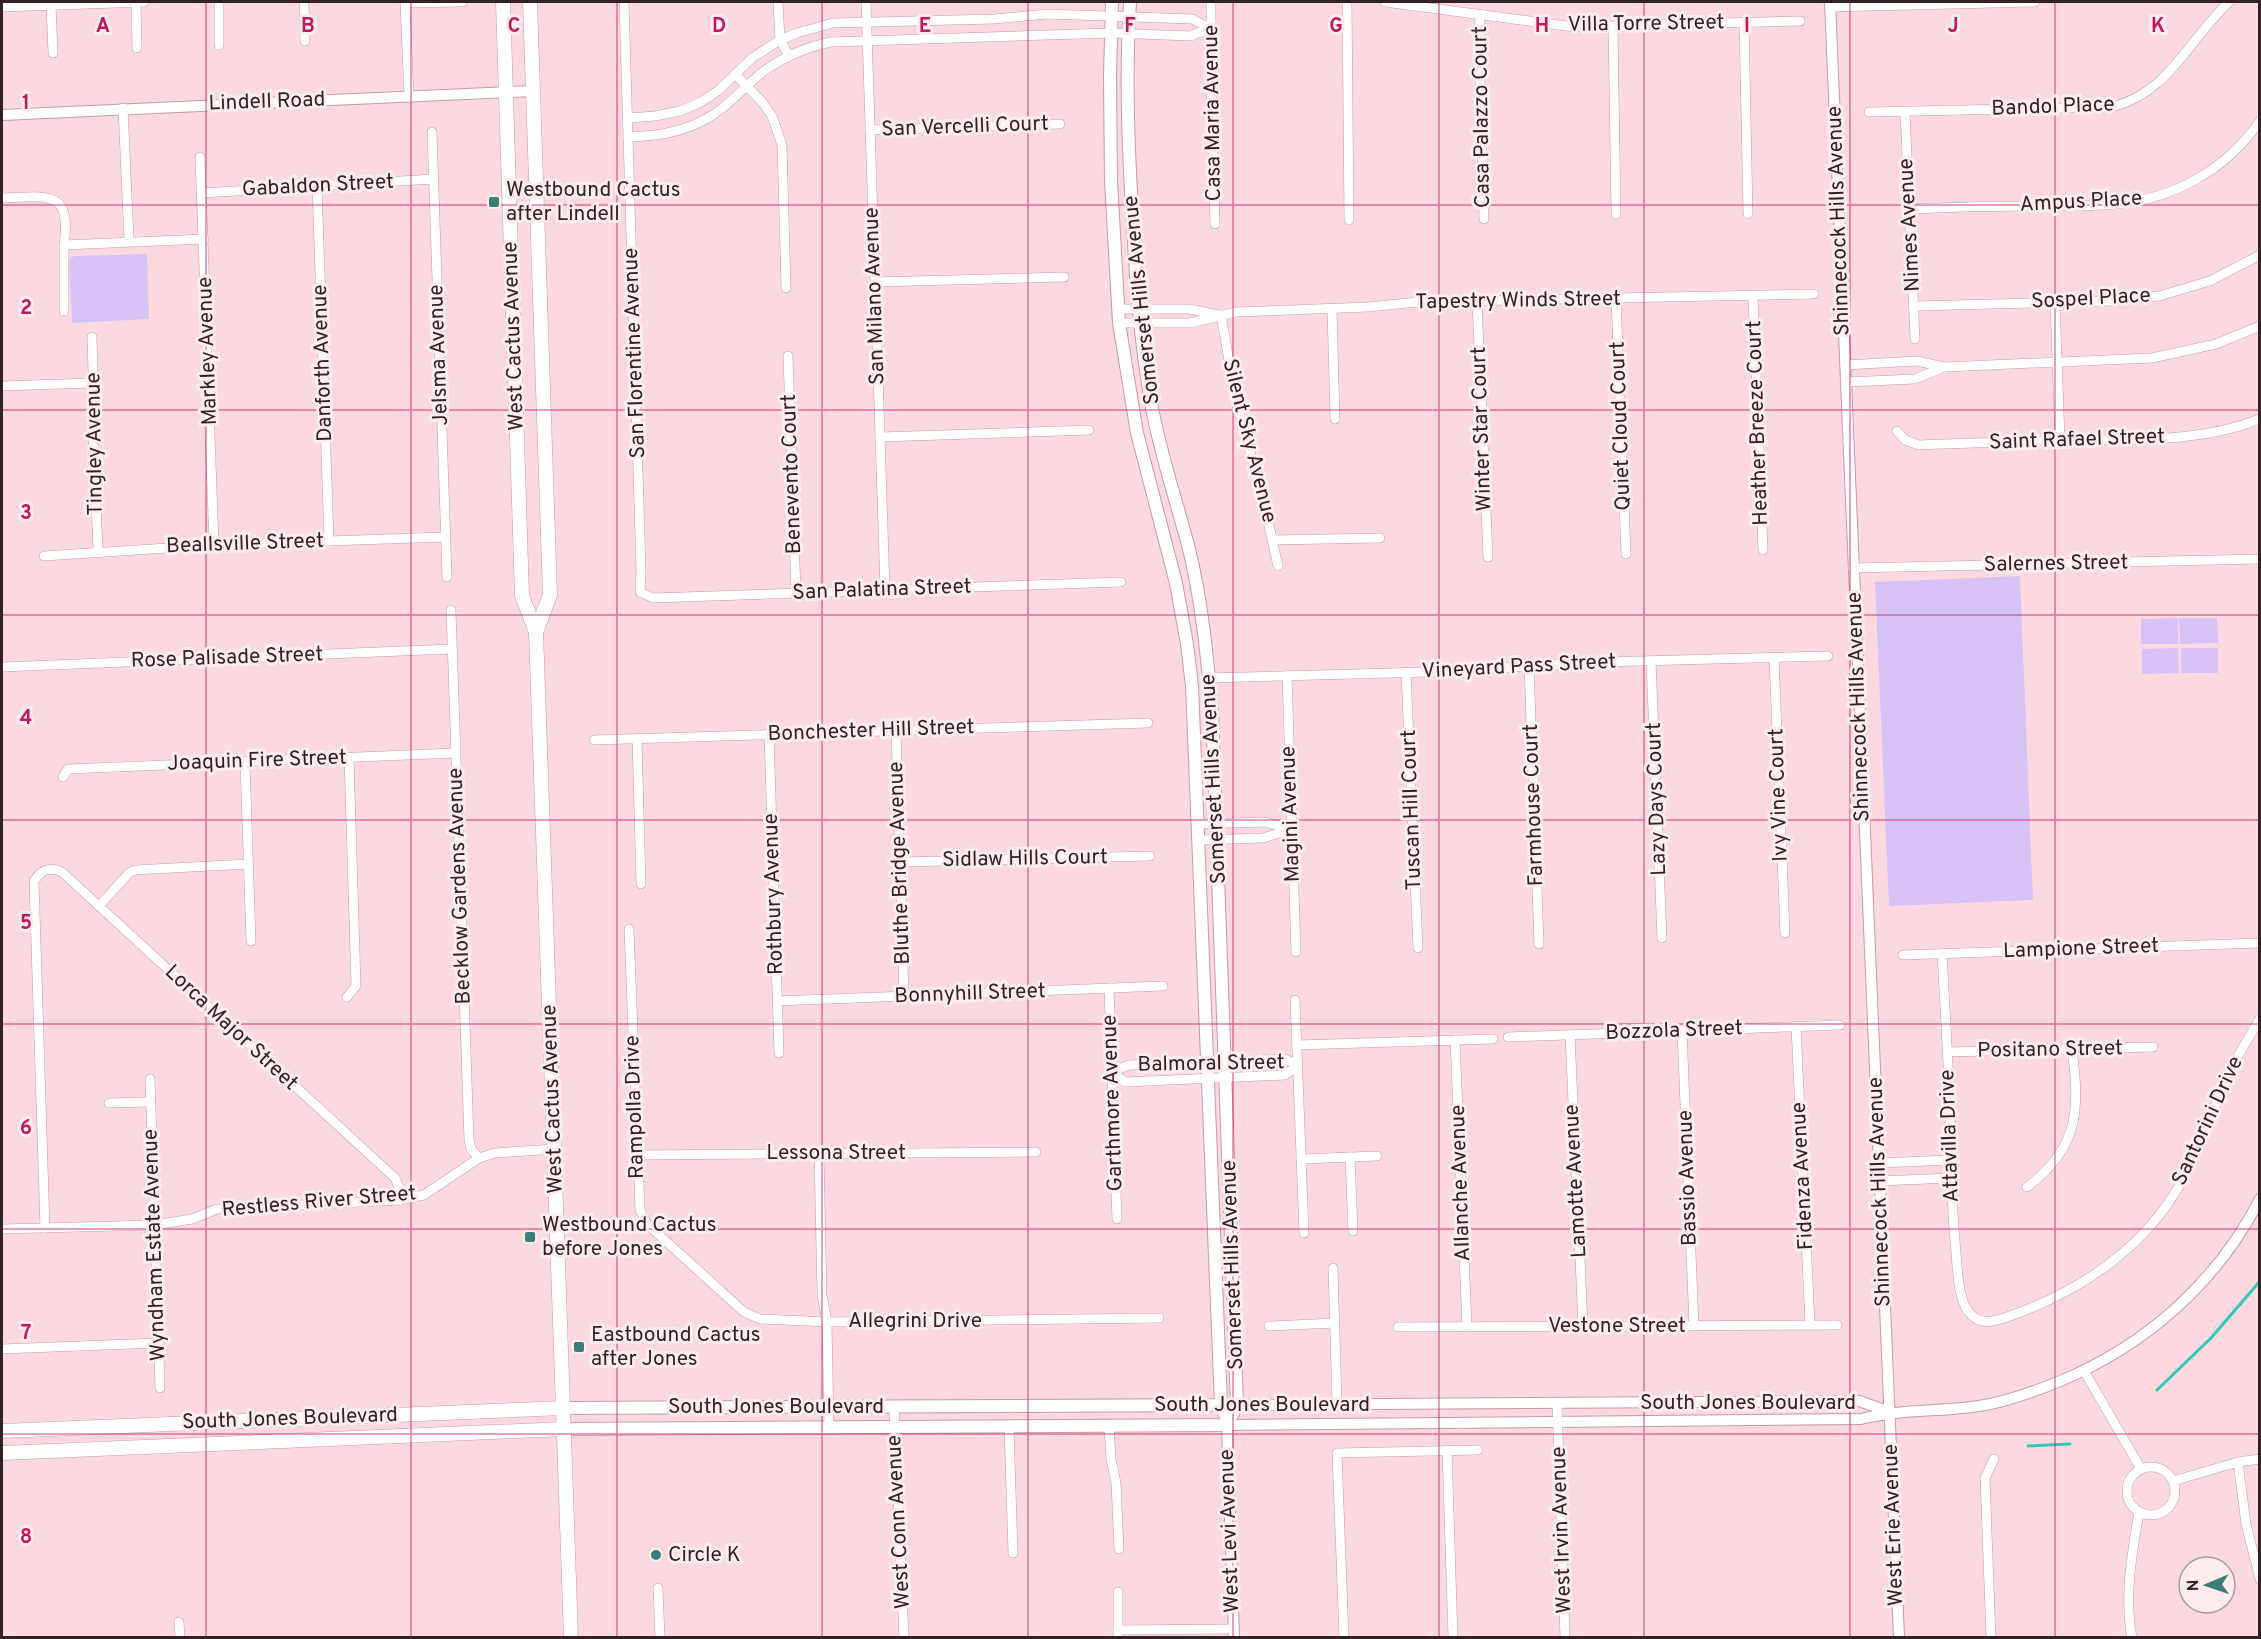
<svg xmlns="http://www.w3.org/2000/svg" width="2261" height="1639" viewBox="0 0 2261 1639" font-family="Overpass,sans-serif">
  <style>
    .green { fill: #d8c3f6 }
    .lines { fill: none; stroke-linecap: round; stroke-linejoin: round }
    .stream { stroke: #2fc9b9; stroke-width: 3 }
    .minor-casing { stroke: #c69ca5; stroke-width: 10 }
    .tertiary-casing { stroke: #c69ca5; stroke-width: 12 }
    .secondary-casing { stroke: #c69ca5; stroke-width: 14 }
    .primary-casing { stroke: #c69ca5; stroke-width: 15 }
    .minor { stroke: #fff; stroke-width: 9 }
    .tertiary { stroke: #fff; stroke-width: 10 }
    .secondary { stroke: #fff; stroke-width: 12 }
    .primary { stroke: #fff; stroke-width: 14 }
    .grid { fill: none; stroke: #c2185b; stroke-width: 1.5; stroke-opacity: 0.55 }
    .poi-dot { fill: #397f75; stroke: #feecef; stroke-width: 2 }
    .labels { text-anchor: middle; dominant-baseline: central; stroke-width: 6; stroke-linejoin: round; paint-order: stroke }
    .street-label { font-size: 21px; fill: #322226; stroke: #feecef }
    .poi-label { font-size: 21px; fill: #322226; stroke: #feecef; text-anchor: start }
    .grid-label { font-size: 20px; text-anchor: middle; font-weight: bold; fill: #c2185b; stroke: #feecef; stroke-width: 6; stroke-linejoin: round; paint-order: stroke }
  </style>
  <rect width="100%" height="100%" fill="#fcd9e0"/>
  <!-- green -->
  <g class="green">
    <path d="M147 254 149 319 72 323 69 262 71 257 76 256Z"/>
    <path d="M2020 576 2033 900 1889 906 1875 582Z"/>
    <path d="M2178 618V644H2141V619Z"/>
    <path d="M2179 618H2217L2218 643 2180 644Z"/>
    <path d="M2178 648 2179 673 2142 674V649Z"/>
    <rect x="2181" y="648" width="37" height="25"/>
  </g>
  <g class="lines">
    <!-- stream -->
    <g class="stream">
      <path d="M2157 1390 2211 1338 2260 1281"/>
      <path d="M2028 1446 2070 1444"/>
    </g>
    <defs>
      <g id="minor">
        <path d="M136 2 137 48"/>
        <path d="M219 2V45"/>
        <path d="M304 2 305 41"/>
        <path d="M405 2 409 97"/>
        <path d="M624 2 641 571 640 592 653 598 1121 582"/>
        <path d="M778 2 780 40 789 56"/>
        <path d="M866 2 885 590"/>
        <path d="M1211 2V84L1215 224"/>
        <path d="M1347 2 1349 220"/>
        <path d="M1385 2 1574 27 1800 21"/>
        <path d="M405 3 462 2"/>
        <path d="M51 5 53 53"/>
        <path d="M2 7 144 2"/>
        <path d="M1830 7 2035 2"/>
        <path d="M1480 15 1479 47 1484 219"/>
        <path d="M1744 22 1748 214"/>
        <path d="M1613 27 1616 214"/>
        <path d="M735 74 763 103 772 116 782 145 786 288"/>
        <path d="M123 108 129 241"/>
        <path d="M1905 111 1915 339"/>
        <path d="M1869 112 2112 107C2169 93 2189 39 2229 2"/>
        <path d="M628 118 655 116 680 111 701 102 719 90 752 58 780 40 797 33 833 23 994 19 1047 14 1192 19 1210 28"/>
        <path d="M870 130 1060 124"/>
        <path d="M432 132 447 577"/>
        <path d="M628 137C655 136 680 133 704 120 728 108 743 87 764 71 785 56 807 47 831 42L1111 33 1191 36 1210 28"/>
        <path d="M200 157 214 545"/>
        <path d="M317 185 329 541"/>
        <path d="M202 193 434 179"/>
        <path d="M2 198C44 197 73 187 64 245L204 239"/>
        <path d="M1909 209C1952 207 1995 206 2037 206 2063 205 2089 207 2115 204 2174 199 2226 170 2260 121"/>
        <path d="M64 245V311"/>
        <path d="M875 282 1064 277"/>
        <path d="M1753 296 1763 550"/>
        <path d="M1616 298 1626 554"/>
        <path d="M1477 301 1488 557"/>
        <path d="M2055 303 2060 440"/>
        <path d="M1914 306 2115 301 2159 296 2210 281 2260 255"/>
        <path d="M1118 309H1189L1219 315"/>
        <path d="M1332 309 1335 419"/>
        <path d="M1221 315 1236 400 1263 499 1278 566"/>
        <path d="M1119 323H1190L1236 312 1368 307 1418 302 1814 294"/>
        <path d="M92 337 93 372 91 383 98 551"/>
        <path d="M788 356 796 593"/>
        <path d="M1845 365 1917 361 1944 367 2152 358 2216 344 2260 326"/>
        <path d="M1846 382 1915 379 1944 367"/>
        <path d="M2 386 91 383"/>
        <path d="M1897 431 1905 440 1919 445C1972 443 2025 441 2079 440 2139 439 2202 442 2260 419"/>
        <path d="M880 437 1089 430"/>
        <path d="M1273 540 1380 538"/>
        <path d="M44 556 214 545 446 537"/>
        <path d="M1853 568 2260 559"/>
        <path d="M451 610 469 1140 471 1149 479 1158"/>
        <path d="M1774 657 1785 933"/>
        <path d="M1651 661 1662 938"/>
        <path d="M1529 665 1539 944"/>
        <path d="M2 667 452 649"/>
        <path d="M1406 672 1418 948"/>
        <path d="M1287 676 1296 952"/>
        <path d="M1209 678 1429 672 1602 662 1828 656"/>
        <path d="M896 731 904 996"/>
        <path d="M769 734 779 1053"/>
        <path d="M637 738 641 884"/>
        <path d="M594 740 1148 723"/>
        <path d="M245 762 251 941"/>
        <path d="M63 777 68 769 455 753"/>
        <path d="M1198 824 1265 822 1292 829"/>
        <path d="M1199 840 1263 838 1292 829"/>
        <path d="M900 862 1150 856"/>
        <path d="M99 906 129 873 135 870 248 864"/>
        <path d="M629 929 640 1210 647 1224 744 1312 760 1319 827 1322 1159 1318"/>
        <path d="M1942 954C1945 1006 1948 1057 1950 1109 1951 1153 1951 1197 1955 1241 1957 1259 1957 1292 1966 1308 1979 1330 1999 1320 2018 1313 2083 1289 2144 1247 2179 1186 2200 1149 2213 1108 2231 1070 2239 1052 2251 1035 2260 1018"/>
        <path d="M1903 955 2260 943"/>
        <path d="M1109 988 1117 1219"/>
        <path d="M347 997 356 986 349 758"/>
        <path d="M1295 1000 1304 1233"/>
        <path d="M777 1001 1163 986"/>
        <path d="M1796 1027 1810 1325"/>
        <path d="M1682 1031 1694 1326"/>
        <path d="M1570 1035 1583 1326"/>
        <path d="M1508 1037 1840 1025"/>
        <path d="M1455 1040 1467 1327"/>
        <path d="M1297 1045 1493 1039"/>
        <path d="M1947 1052 2153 1047"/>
        <path d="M1285 1059 1298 1065 1285 1075 1125 1082 1111 1072 1129 1065Z"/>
        <path d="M150 1079 160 1388"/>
        <path d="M109 1103 150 1102"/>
        <path d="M819 1153 822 1295 827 1322 829 1428"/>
        <path d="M637 1155 1036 1152"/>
        <path d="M1350 1157 1353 1231"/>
        <path d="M1301 1159 1377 1156"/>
        <path d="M1879 1163 1950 1160"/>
        <path d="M1879 1181 1951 1178"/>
        <path d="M2027 1187C2079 1148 2080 1110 2072 1049"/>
        <path d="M45 1228 34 881C41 870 49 866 62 872L395 1178 399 1187 400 1200"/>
        <path d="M2 1229 155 1225 192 1219 217 1209 400 1200 424 1195 479 1158 495 1153 555 1149"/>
        <path d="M1333 1268 1337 1404"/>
        <path d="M1269 1326 1335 1323"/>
        <path d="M1398 1327 1837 1325"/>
        <path d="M2 1349 158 1343"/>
        <path d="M2084 1371 2141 1469"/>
        <path d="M1557 1403 1565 1638"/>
        <path d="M894 1407 904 1638"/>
        <path d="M1109 1426 1111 1459 1116 1483 1119 1549"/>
        <path d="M1009 1427 1013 1553"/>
        <path d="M1447 1450 1453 1638"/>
        <path d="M2238 1462 2246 1524 2260 1579"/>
        <circle cx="2151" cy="1491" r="24"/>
        <path d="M2173 1481 2238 1462 2260 1459"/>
        <path d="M658 1588 660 1638"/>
        <path d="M1118 1592V1638"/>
        <path d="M179 1622 180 1638"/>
        <path d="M1118 1630 1234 1629"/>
        <path d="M1344 1638 1337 1453 1478 1450"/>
        <path d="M1991 1638 1985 1478 1994 1459"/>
        <path d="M2132 1638C2124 1595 2132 1554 2139 1512"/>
      </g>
      <g id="tertiary">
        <path d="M1830 2 1899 1638"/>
        <path d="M2 115 533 91"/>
        <path d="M1227 1425 1861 1419C1900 1409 1940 1412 1979 1406 2006 1402 2033 1392 2058 1382 2145 1346 2216 1284 2260 1199"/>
        <path d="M1234 1638 1227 1425 1221 1405 1859 1401 1890 1412"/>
      </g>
      <g id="secondary">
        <path d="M563 1408 1221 1405 1192 686 1187 644 1176 583 1137 433 1119 323 1111 181 1110 76 1112 2"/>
        <path d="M564 1429 1227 1425 1237 1405 1212 710C1207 656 1202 602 1189 549 1177 503 1162 459 1153 413 1141 350 1136 287 1133 224 1128 149 1125 76 1130 2"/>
      </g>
      <g id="primary">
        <path d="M503 2 522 596 536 632 571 1638"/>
        <path d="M530 2 550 595 536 632"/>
        <path d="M2 1431 563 1408"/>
        <path d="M2 1453 564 1429"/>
      </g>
    </defs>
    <!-- minor casing -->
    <use href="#minor" class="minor-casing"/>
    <!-- tertiary casing -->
    <use href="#tertiary" class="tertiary-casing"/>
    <!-- secondary casing -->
    <use href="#secondary" class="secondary-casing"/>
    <!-- primary casing -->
    <use href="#primary" class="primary-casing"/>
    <!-- minor -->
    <use href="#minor" class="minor"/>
    <!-- tertiary -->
    <use href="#tertiary" class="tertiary"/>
    <!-- secondary -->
    <use href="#secondary" class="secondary"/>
    <!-- primary -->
    <use href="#primary" class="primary"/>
  </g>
  <!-- grid -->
  <path class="grid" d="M206 2V1638M411 2V1638M617 2V1638M822 2V1638M1028 2V1638M1233 2V1638M1439 2V1638M1644 2V1638M1850 2V1638M2055 2V1638M2 205H2260M2 410H2260M2 615H2260M2 820H2260M2 1024H2260M2 1229H2260M2 1434H2260"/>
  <!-- markers -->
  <g class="poi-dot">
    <rect x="488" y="196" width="12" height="12" rx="3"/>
    <rect x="524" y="1231" width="12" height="12" rx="3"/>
    <rect x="573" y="1341" width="12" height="12" rx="3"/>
    <circle cx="656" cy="1555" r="6"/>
  </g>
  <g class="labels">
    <!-- street labels -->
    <g class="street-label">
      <text transform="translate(1646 24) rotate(-1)">Villa Torre Street</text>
      <text transform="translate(267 102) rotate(-2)">Lindell Road</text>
      <text transform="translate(2053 107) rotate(-2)">Bandol Place</text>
      <text transform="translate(1213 113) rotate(-91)">Casa Maria Avenue</text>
      <text transform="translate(1482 117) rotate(-91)">Casa Palazzo Court</text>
      <text transform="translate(965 127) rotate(-2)">San Vercelli Court</text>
      <text transform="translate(318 186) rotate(-3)">Gabaldon Street</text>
      <text transform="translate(2081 202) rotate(-3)">Ampus Place</text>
      <text transform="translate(1839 221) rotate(-92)">Shinnecock Hills Avenue</text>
      <text transform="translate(1910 225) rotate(-93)">Nimes Avenue</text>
      <text transform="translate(875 296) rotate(-92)">San Milano Avenue</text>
      <text transform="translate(2091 299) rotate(-3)">Sospel Place</text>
      <text transform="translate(1142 300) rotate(-96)">Somerset Hills Avenue</text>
      <text transform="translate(1518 301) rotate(-1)">Tapestry Winds Street</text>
      <text transform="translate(514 336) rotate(-92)">West Cactus Avenue</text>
      <text transform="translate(208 351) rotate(-92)">Markley Avenue</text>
      <text transform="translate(635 353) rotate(-92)">San Florentine Avenue</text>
      <text transform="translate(439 355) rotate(-92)">Jelsma Avenue</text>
      <text transform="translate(323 363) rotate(-92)">Danforth Avenue</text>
      <text transform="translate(1758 423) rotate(-92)">Heather Breeze Court</text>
      <text transform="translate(1621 426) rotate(-92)">Quiet Cloud Court</text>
      <text transform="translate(1482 429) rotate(-92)">Winter Star Court</text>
      <text transform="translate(2077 440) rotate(-2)">Saint Rafael Street</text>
      <text transform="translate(1249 441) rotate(76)">Silent Sky Avenue</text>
      <text transform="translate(95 444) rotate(-91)">Tingley Avenue</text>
      <text transform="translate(792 474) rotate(-92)">Benevento Court</text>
      <text transform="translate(245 544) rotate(-2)">Beallsville Street</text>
      <text transform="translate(2056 564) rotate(-1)">Salernes Street</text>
      <text transform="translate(882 590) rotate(-2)">San Palatina Street</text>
      <text transform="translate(227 658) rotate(-2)">Rose Palisade Street</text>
      <text transform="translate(1519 667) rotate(-3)">Vineyard Pass Street</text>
      <text transform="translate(1859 707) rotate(-92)">Shinnecock Hills Avenue</text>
      <text transform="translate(871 731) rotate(-2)">Bonchester Hill Street</text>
      <text transform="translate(257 761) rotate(-2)">Joaquin Fire Street</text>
      <text transform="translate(1214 779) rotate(-93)">Somerset Hills Avenue</text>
      <text transform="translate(1779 795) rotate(-92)">Ivy Vine Court</text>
      <text transform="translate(1657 799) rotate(-92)">Lazy Days Court</text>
      <text transform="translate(1534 805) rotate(-92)">Farmhouse Court</text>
      <text transform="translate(1412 810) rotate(-92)">Tuscan Hill Court</text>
      <text transform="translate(1291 814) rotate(-92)">Magini Avenue</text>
      <text transform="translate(1025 859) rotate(-1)">Sidlaw Hills Court</text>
      <text transform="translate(900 863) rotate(-92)">Bluthe Bridge Avenue</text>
      <text transform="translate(460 886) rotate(-92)">Becklow Gardens Avenue</text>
      <text transform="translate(774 894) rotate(-92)">Rothbury Avenue</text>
      <text transform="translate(2081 949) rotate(-2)">Lampione Street</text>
      <text transform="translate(970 994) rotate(-2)">Bonnyhill Street</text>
      <text transform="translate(231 1028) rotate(43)">Lorca Major Street</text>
      <text transform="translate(1674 1031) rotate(-2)">Bozzola Street</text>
      <text transform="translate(2050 1050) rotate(-1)">Positano Street</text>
      <text transform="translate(1211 1064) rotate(-1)">Balmoral Street</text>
      <text transform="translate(553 1099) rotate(-92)">West Cactus Avenue</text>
      <text transform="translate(1113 1103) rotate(-92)">Garthmore Avenue</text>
      <text transform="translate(635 1107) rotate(-92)">Rampolla Drive</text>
      <text transform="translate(2208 1121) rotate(-65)">Santorini Drive</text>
      <text transform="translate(1950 1136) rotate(-92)">Attavilla Drive</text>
      <text x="836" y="1153">Lessona Street</text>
      <text transform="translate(1803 1176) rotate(-93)">Fidenza Avenue</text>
      <text transform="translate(1688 1178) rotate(-92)">Bassio Avenue</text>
      <text transform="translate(1576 1181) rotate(-93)">Lamotte Avenue</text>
      <text transform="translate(1461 1183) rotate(-92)">Allanche Avenue</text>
      <text transform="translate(1880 1192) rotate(-92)">Shinnecock Hills Avenue</text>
      <text transform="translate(319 1202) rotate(-5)">Restless River Street</text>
      <text transform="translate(155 1245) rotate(-92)">Wyndham Estate Avenue</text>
      <text transform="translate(1233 1265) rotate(-92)">Somerset Hills Avenue</text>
      <text x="915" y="1321">Allegrini Drive</text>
      <text x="1617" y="1326">Vestone Street</text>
      <text x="1748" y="1403">South Jones Boulevard</text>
      <text x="1262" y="1405">South Jones Boulevard</text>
      <text x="776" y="1407">South Jones Boulevard</text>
      <text transform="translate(290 1419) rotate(-2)">South Jones Boulevard</text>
      <text transform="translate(899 1522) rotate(-93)">West Conn Avenue</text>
      <text transform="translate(1894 1525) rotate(-92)">West Erie Avenue</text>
      <text transform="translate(1562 1530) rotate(-92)">West Irvin Avenue</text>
      <text transform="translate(1230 1531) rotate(-92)">West Levi Avenue</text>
    </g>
    <!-- poi labels -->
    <g class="poi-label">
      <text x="506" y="190">Westbound Cactus<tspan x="506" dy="24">after Lindell</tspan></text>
      <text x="542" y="1225">Westbound Cactus<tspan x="542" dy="24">before Jones</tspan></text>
      <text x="591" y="1335">Eastbound Cactus<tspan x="591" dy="24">after Jones</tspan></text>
      <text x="668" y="1555">Circle K</text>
    </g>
  </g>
  <g class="grid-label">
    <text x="103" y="32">A</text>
    <text x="308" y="32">B</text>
    <text x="514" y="32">C</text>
    <text x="719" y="32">D</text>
    <text x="925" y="32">E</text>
    <text x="1130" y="32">F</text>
    <text x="1336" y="32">G</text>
    <text x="1542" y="32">H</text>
    <text x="1747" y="32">I</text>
    <text x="1953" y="32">J</text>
    <text x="2158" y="32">K</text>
    <text x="26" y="109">1</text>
    <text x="26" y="314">2</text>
    <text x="26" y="519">3</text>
    <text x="26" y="724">4</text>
    <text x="26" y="929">5</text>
    <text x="26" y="1134">6</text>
    <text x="26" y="1339">7</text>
    <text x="26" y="1543">8</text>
  </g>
  <!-- border -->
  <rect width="2261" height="1639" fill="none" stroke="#322226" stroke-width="6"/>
  <!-- north arrow -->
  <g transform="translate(2207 1585) rotate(268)"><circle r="28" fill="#feecef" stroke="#ac9b9f" stroke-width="1.5"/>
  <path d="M0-4.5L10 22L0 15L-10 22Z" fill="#397f75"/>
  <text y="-9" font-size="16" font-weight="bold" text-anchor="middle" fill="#322226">N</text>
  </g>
</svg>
